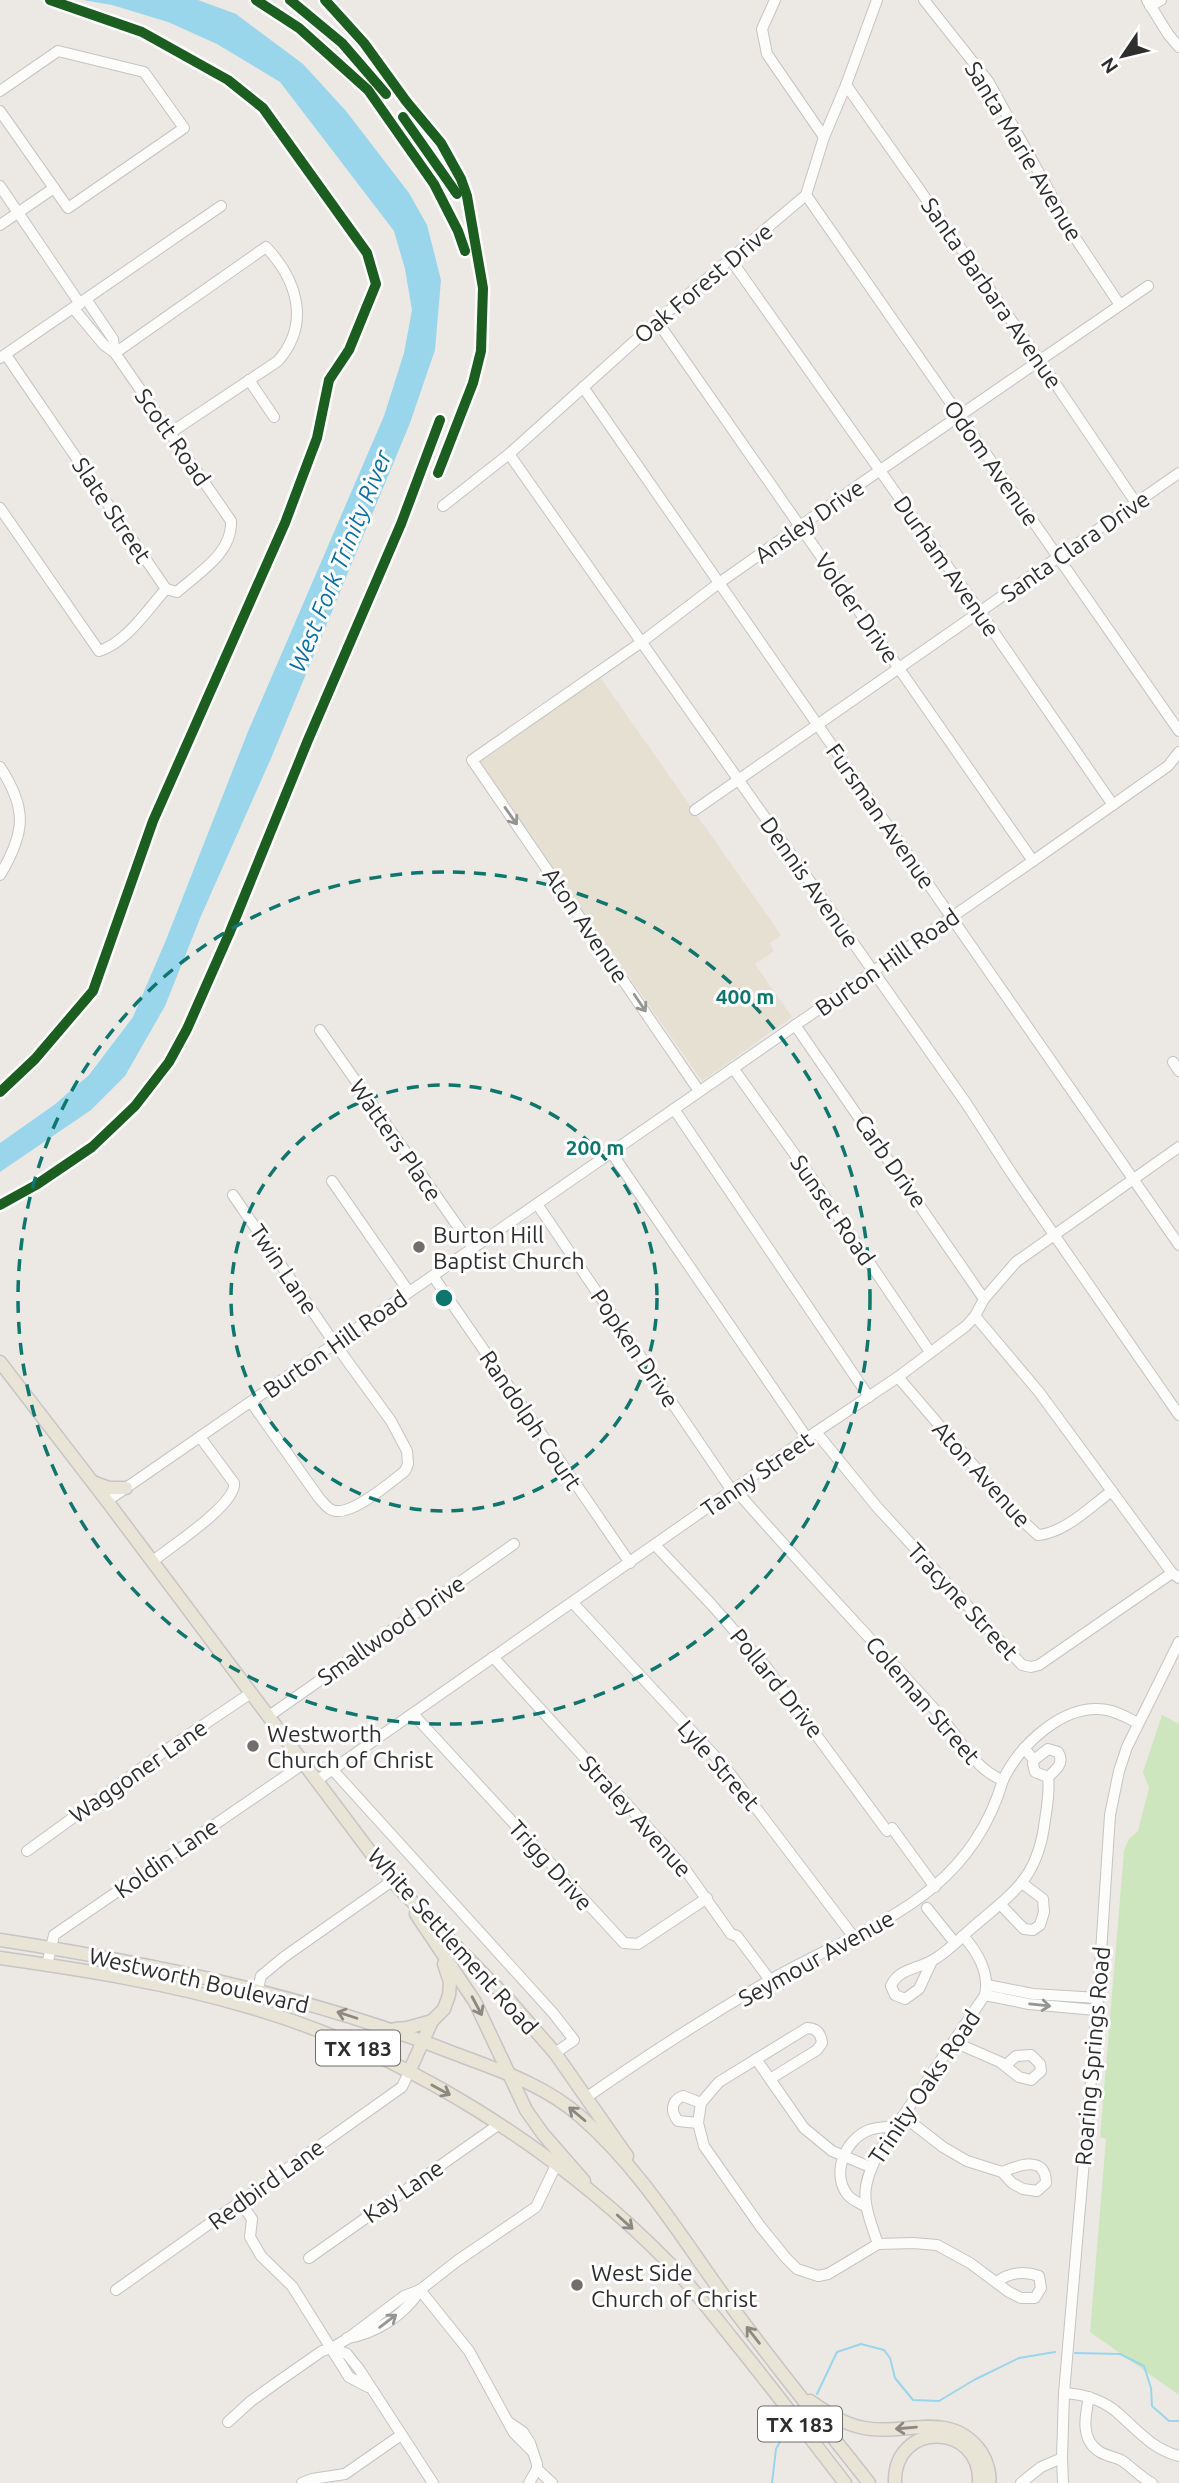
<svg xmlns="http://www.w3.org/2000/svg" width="1179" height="2483" viewBox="0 0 1179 2483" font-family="Ubuntu,sans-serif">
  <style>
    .education { fill: #e6e0d3 }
    .green { fill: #cee6be }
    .water { fill: #99d6ec }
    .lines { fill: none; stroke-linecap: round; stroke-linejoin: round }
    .stream { stroke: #99d6ec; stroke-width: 2 }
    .minor-casing { stroke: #c5c4c5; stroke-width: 12 }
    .major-casing { stroke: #c6c5c4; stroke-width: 15 }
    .minor { stroke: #fcfcfb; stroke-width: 10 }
    .major { stroke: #e8e4d6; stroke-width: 12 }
    .cycleway-casing { stroke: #fff; stroke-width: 15 }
    .cycleway { stroke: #1b5e20; stroke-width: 10 }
    .oneway { stroke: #959594 }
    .oneway2 { stroke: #8b8982 }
    .ring { fill: none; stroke: #0f766e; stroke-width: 3.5; stroke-dasharray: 12 9 }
    .poi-dot { fill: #706f6e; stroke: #fff; stroke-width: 2.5 }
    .labels { text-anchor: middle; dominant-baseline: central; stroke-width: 6; stroke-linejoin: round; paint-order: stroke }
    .shield { fill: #fff; stroke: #6d6d6d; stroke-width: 2 }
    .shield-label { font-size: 21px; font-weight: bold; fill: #2e2e2e }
    .street-label { font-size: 23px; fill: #2e2e2e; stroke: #fff }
    .poi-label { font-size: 23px; fill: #2e2e2e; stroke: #fff; text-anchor: start }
    .water-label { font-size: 24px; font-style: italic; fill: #0d6fa3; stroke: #fff }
    .centre { fill: #0f766e; stroke: #fff; stroke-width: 3.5 }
    .ring-label { font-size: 21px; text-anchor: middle; font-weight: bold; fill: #0f766e; stroke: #fff; stroke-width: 6; stroke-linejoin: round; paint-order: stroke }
  </style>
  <rect width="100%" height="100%" fill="#ece8e4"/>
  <!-- education -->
  <path class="education" d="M600 677 781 935 770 943 774 951 755 964 792 1017 702 1081 479 762Z"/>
  <!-- green -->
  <path class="green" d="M1162 1715 1179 1724V2395L1090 2332 1106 2139 1100 2137 1124 1851 1129 1839 1138 1831 1149 1788 1143 1772Z"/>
  <!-- water -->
  <path class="water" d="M83 0H198L236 14 303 64 346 111 409 193 427 225 441 280 435 350 410 423 272 756 201 916 165 1006 125 1076 91 1110 0 1172V1143L54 1105 89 1075 133 1017 166 940 247 734 384 416 404 353 412 310 405 269 394 231 280 82 217 44 168 22 112 5Z"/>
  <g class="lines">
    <!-- stream -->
    <g class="stream">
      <path d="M1075 2353 1120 2354 1144 2366 1151 2388 1152 2406 1169 2421H1179"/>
      <path d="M817 2394 837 2352 861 2344 884 2350 890 2358 895 2378 913 2400 939 2401 974 2380 1019 2358 1055 2352"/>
      <path d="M772 2483 776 2449 790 2424"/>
    </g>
    <defs>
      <g id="minor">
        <path d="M775 0 762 29 767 54 824 137"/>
        <path d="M924 0 988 81 1074 236 1120 305"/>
        <path d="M1147 0 1168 34 1179 47"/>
        <path d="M1150 6 1161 0"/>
        <path d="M846 85 1040 361 1136 503"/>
        <path d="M0 91 58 51 144 72 184 128 68 208 0 111"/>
        <path d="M0 186 80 304"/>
        <path d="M806 195 1179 731"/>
        <path d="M0 225 54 188"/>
        <path d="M731 260 980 612 1113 805"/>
        <path d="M86 299 113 339 115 353"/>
        <path d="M74 309 104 345 115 353 231 521C233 553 198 573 177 592L166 589"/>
        <path d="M657 321 1033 861"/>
        <path d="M115 353 266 247C297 280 311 323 278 361L170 433"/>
        <path d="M0 358 221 206"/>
        <path d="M249 380 274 417"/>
        <path d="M583 387 1179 1245"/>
        <path d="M509 454 966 1103 1012 1174 1179 1415"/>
        <path d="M443 506 509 454 657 321 806 195 824 137 846 85 877 0"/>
        <path d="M0 508 99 651C127 642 147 610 166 589L6 355"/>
        <path d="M0 767C27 808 26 832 0 875"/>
        <path d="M695 810 1179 473"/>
        <path d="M795 1025 984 1299"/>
        <path d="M320 1030 473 1248"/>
        <path d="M1173 1062 1179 1071"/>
        <path d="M733 1068 823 1194 930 1352"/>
        <path d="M699 1091 472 760 643 641 719 583 863 482 1148 286"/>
        <path d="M674 1109 869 1397"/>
        <path d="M611 1152 807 1438"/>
        <path d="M332 1181 409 1292"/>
        <path d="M233 1195 335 1344 391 1421 407 1451 408 1464 405 1471C391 1482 350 1518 332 1510 327 1508 323 1502 319 1498L251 1402"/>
        <path d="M537 1204 728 1485 739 1494C804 1568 871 1639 937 1712 957 1734 974 1770 1003 1780 1020 1745 1064 1702 1107 1710 1118 1712 1128 1718 1138 1723"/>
        <path d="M433 1276 630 1563"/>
        <path d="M975 1316 1039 1392 1172 1573 1179 1578"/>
        <path d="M898 1377 1015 1514 1038 1535C1065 1533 1091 1506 1112 1491"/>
        <path d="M816 1432 877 1507 1022 1665 1031 1667 1039 1665 1172 1573"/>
        <path d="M107 1501 1043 854 1168 766 1179 752"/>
        <path d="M655 1545 711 1604 767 1668 887 1831"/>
        <path d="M153 1561C170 1547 237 1504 234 1483L200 1437"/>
        <path d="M573 1603 725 1767 853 1936"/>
        <path d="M493 1657 682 1865 731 1934 737 1936 770 1980"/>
        <path d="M413 1714 624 1943 638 1944 707 1898"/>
        <path d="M269 1716 514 1544"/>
        <path d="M1024 1748 1034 1760 1033 1764 1035 1772 1048 1777"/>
        <path d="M1034 1760 1048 1749 1058 1752C1065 1763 1056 1770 1048 1777"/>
        <path d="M332 1769 553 2013 574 2040 555 2053"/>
        <path d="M316 1781 807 1438 898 1377 966 1326 975 1316 984 1299 1016 1262 1179 1147"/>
        <path d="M892 1828 935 1887"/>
        <path d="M27 1851 172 1746 251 1693"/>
        <path d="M1000 1904 1024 1929 1033 1930 1040 1925 1044 1912 1043 1899 1022 1883"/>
        <path d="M927 1908 955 1943"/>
        <path d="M932 1961 919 1989 905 1999 895 1995 891 1986C898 1969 917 1969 931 1961 946 1954 960 1938 973 1927 1015 1891 1038 1878 1045 1820 1047 1806 1050 1791 1048 1777"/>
        <path d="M47 1965 54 1935 303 1764"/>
        <path d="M987 1985 1033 1994 1098 1998"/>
        <path d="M985 1995 1029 2004 1096 2010"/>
        <path d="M253 2007 261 1976 284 1957 392 1881"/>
        <path d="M954 2042 1000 2062 1019 2077 1031 2080 1041 2071 1040 2064 1031 2055 1016 2056 1005 2066"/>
        <path d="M756 2059 804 2128 832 2151 870 2167"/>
        <path d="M770 2079 817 2050 822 2043C821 2034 817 2028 807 2028L719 2082 701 2103 698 2123 704 2146 760 2226 786 2258 797 2269 818 2276 828 2274 878 2244 913 2243 937 2245 970 2263 1009 2292 1021 2298H1035L1041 2288 1039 2276C1025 2271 1009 2272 997 2282"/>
        <path d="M587 2097C646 2056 708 2016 770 1980 868 1925 968 1900 1003 1780"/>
        <path d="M903 2116 943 2147 967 2161 1002 2172 1012 2183 1023 2189 1037 2191 1046 2183C1046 2155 1019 2165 1002 2172"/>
        <path d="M698 2123 678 2121C671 2112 670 2101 683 2096L701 2103"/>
        <path d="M241 2203 252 2219 250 2237 261 2256 292 2286 349 2377 368 2387"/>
        <path d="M865 2206C859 2203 850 2199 847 2194 831 2172 846 2139 869 2130 877 2127 888 2127 896 2126"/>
        <path d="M878 2244C863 2201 858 2189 882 2147L985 1995C990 1973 977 1951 963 1936"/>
        <path d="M309 2258 498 2125"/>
        <path d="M116 2290 402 2087 409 2072"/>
        <path d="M420 2290 469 2351 514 2433 532 2451"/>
        <path d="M347 2338C375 2334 405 2315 420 2290"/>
        <path d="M332 2348 347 2354 359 2369 433 2483"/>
        <path d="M1064 2393C1084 2394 1106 2401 1120 2415 1139 2432 1153 2449 1179 2456"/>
        <path d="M1089 2397C1085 2416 1080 2440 1100 2452 1107 2456 1114 2457 1121 2460 1132 2467 1140 2477 1152 2483"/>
        <path d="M228 2422 251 2401 279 2381 322 2351 332 2348 347 2339 404 2296 420 2290 457 2261 536 2207 556 2165"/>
        <path d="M510 2423 523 2432 530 2443 537 2464V2469L529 2483"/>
        <path d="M537 2469 552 2483"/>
        <path d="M302 2483 312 2479 345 2474 401 2435"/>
        <path d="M1021 2483 1041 2467 1062 2458"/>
        <path d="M1063 2483 1062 2458 1064 2393 1098 1998 1110 1815 1119 1771 1127 1747 1179 1642"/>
      </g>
      <g id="major">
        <path d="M0 1362 107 1501 392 1881 508 1999 555 2053 627 2156"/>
        <path d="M93 1482 109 1488H126"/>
        <path d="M416 1914 475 2002 526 2110 543 2134 584 2181"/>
        <path d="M0 1940C156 1964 309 1996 456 2054 501 2071 545 2085 581 2117 641 2169 683 2240 729 2303 774 2365 822 2423 869 2483"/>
        <path d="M0 1958C84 1970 168 1983 249 2007 405 2052 557 2149 670 2264 692 2287 711 2312 731 2337 770 2385 807 2434 845 2483"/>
        <path d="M395 2029 407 2028 432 2021"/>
        <path d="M409 2072 432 2021 444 2009 449 1995 450 1982 444 1964"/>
        <path d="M810 2401C827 2413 843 2424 864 2428 906 2436 951 2409 981 2452 986 2460 991 2473 989 2483"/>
        <path d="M895 2483C893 2420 982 2422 979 2483"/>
      </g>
    </defs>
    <!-- minor casing -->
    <use href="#minor" class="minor-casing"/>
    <!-- major casing -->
    <use href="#major" class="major-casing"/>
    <!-- minor -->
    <use href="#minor" class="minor"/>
    <!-- major -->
    <use href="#major" class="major"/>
    <defs>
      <g id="cycleway">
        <path d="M256 0 299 28 368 90 434 184 458 231 465 251"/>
        <path d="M290 0 342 43 386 94"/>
        <path d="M325 0 364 43 406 101 441 143 461 179 467 196 483 288 481 351 473 383 438 473"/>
        <path d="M403 117 457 194"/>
        <path d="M0 1092 35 1059 93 991 153 821 285 523 317 438 329 380 349 350 376 284 367 253 263 108 228 80 142 32 50 0"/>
        <path d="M0 1205 36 1185 92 1147 135 1106 169 1062 187 1029 229 934 308 740 401 524 440 420"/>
      </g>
    </defs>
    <!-- cycleway casing -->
    <use href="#cycleway" class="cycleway-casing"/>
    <!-- cycleway -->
    <use href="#cycleway" class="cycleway"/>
  </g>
  <!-- one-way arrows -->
  <defs><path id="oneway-shaft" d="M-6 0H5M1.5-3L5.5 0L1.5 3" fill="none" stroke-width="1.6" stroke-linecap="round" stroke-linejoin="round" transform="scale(1.75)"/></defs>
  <g class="oneway">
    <use href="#oneway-shaft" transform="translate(511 816) rotate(55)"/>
    <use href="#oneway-shaft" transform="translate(640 1003) rotate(56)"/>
    <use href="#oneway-shaft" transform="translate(1040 2005) rotate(6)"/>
    <use href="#oneway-shaft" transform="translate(388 2321) rotate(-37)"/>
  </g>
  <g class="oneway2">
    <use href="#oneway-shaft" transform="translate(477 2006) rotate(62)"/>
    <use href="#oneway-shaft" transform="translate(347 2015) rotate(-162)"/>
    <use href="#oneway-shaft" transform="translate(441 2090) rotate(29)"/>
    <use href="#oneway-shaft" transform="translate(577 2114) rotate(-140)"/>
    <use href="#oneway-shaft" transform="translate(625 2222) rotate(42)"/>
    <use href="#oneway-shaft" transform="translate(753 2335) rotate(-128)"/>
    <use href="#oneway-shaft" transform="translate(906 2428) rotate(175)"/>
  </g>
  <!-- distance rings -->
  <g class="ring">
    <circle cx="444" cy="1298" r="213"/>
    <circle cx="444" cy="1298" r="426"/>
  </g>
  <!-- markers -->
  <g class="poi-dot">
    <circle cx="419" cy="1247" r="7"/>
    <circle cx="253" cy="1746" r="7"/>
    <circle cx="577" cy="2285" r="7"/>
  </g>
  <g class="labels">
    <!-- shield labels -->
    <g class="shield">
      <rect x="316" y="2030.5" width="84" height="35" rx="5"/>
      <rect x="758" y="2406.5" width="84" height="35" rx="5"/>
    </g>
    <g class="shield-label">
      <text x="358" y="2048">TX 183</text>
      <text x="800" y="2424">TX 183</text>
    </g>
    <!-- street labels -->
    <g class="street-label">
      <text transform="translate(1024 151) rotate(59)">Santa Marie Avenue</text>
      <text transform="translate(703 283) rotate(-40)">Oak Forest Drive</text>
      <text transform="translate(992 293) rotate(55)">Santa Barbara Avenue</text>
      <text transform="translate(173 437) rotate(55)">Scott Road</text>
      <text transform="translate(992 463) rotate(55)">Odom Avenue</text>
      <text transform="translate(112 510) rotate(56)">Slate Street</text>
      <text transform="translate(809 521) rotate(-35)">Ansley Drive</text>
      <text transform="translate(1075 546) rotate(-35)">Santa Clara Drive</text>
      <text transform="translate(947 566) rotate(55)">Durham Avenue</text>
      <text transform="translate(857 608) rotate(55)">Volder Drive</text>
      <text transform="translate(881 816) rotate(55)">Fursman Avenue</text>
      <text transform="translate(810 882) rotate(55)">Dennis Avenue</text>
      <text transform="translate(586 925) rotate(56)">Aton Avenue</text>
      <text transform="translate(887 962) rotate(-35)">Burton Hill Road</text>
      <text transform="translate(396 1140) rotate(55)">Watters Place</text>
      <text transform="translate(891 1161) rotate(55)">Carb Drive</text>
      <text transform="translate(833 1210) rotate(55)">Sunset Road</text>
      <text transform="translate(284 1269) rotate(56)">Twin Lane</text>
      <text transform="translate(335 1344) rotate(-35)">Burton Hill Road</text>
      <text transform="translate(635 1348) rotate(56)">Popken Drive</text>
      <text transform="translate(531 1420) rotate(56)">Randolph Court</text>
      <text transform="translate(757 1474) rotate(-35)">Tanny Street</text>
      <text transform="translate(982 1474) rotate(48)">Aton Avenue</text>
      <text transform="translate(963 1601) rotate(47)">Tracyne Street</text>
      <text transform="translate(391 1630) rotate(-35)">Smallwood Drive</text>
      <text transform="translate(777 1683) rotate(51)">Pollard Drive</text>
      <text transform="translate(923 1700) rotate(49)">Coleman Street</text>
      <text transform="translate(719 1765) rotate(49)">Lyle Street</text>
      <text transform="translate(138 1771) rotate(-35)">Waggoner Lane</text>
      <text transform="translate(636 1816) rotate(48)">Straley Avenue</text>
      <text transform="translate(166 1858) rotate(-35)">Koldin Lane</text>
      <text transform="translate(551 1865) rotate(48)">Trigg Drive</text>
      <text transform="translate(453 1941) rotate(48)">White Settlement Road</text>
      <text transform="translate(816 1958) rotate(-29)">Seymour Avenue</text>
      <text transform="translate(199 1980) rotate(13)">Westworth Boulevard</text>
      <text transform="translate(1092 2056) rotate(-85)">Roaring Springs Road</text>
      <text transform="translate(924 2087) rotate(-56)">Trinity Oaks Road</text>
      <text transform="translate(266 2184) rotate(-36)">Redbird Lane</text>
      <text transform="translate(403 2191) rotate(-35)">Kay Lane</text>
    </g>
    <!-- poi labels -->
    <g class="poi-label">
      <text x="433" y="1234">Burton Hill<tspan x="433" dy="26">Baptist Church</tspan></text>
      <text x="267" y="1733">Westworth<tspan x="267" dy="26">Church of Christ</tspan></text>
      <text x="591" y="2272">West Side<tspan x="591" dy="26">Church of Christ</tspan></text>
    </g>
    <!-- water labels -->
    <g class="water-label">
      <text transform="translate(340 561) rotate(-68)">West Fork Trinity River</text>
    </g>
  </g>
  <circle cx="444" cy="1298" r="10" class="centre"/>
  <g class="ring-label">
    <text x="745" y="1004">400 m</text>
    <text x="595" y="1155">200 m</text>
  </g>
  <!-- north arrow -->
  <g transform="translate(1123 56) rotate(235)" stroke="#ffffff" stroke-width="5" paint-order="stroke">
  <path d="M0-5L12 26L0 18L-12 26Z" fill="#2e2e2e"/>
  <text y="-10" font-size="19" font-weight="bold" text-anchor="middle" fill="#2e2e2e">N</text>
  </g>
</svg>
